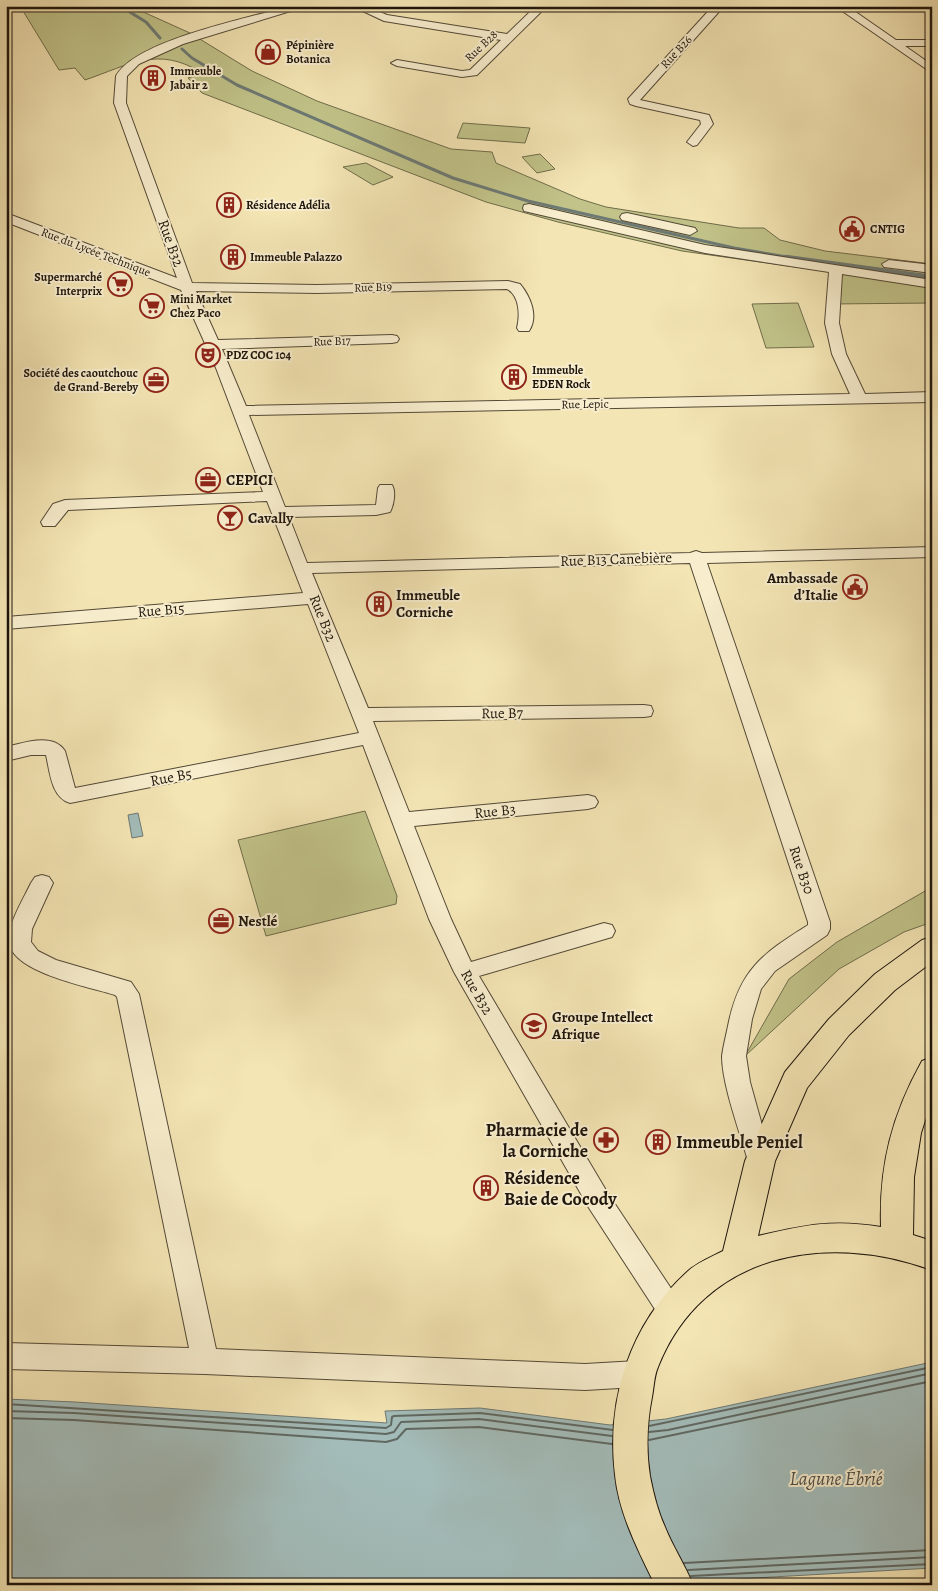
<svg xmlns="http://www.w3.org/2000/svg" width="938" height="1591" viewBox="0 0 938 1591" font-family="Alegreya,serif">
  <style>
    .green { fill: #c1c389; stroke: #6f6c4a }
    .water { fill: #a3bcb9; stroke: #6d7974 }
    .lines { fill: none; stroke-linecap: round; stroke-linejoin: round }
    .shore { stroke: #606862; stroke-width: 2 }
    .stream-far1 { stroke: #6d7974; stroke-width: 3 }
    .stream { stroke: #6d7974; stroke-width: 4.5 }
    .minor-casing { stroke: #534936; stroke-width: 2 }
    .major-casing { stroke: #1d150c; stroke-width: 2 }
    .minor { fill: #f8eece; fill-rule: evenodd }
    .major { fill: #f4e5b4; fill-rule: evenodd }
    .labels { text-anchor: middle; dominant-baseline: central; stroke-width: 4; stroke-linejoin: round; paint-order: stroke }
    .far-poi-label { font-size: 12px; font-weight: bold; fill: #1d150c; stroke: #f8eece; text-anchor: start }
    .far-street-label { font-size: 12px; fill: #1d150c; stroke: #f8eece }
    .street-label { font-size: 15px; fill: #1d150c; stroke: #f8eece }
    .poi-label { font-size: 15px; font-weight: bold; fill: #1d150c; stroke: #f8eece; text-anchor: start }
    .near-poi-label { font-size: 18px; font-weight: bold; fill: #1d150c; stroke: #f8eece; text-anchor: start }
    .near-water-label { font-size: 19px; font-style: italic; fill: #4c4f49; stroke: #f8eece }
  </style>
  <rect width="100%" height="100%" fill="#f4e5b4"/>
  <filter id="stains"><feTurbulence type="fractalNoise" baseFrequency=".004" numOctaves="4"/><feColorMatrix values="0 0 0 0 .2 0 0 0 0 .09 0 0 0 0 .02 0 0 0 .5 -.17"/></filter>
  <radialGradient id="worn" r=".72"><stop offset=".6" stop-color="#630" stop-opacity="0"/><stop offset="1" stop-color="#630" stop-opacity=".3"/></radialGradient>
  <!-- green -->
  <g class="green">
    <path d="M20 6H130L190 33 252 71 317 101 451 149 492 152 496 163 580 199 606 207 739 228H764L780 240 825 251 932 264V303L830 304 831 272 682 251 558 222 486 202 202 93 188 78 202 73C158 45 129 65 85 80L75 68 59 70Z"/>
    <path d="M463 123 530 128 525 143 457 138Z"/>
    <path d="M540 154 555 169 537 173 522 157Z"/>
    <path d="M366 163 393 177 373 185 343 167Z"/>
    <path d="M798 303 814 347 766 348 752 304Z"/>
    <path d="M365 811 397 896 396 904 266 936 238 840Z"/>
    <path d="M932 887V922L904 932 839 969 745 1056 789 979 837 942Z"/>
  </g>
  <!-- water -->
  <g class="water">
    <path d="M138 813 143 836 132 838 128 815Z"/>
    <path d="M932 1362V1568L630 1585H6V1399L75 1402 387 1423 385 1411 480 1408 610 1425 666 1419Z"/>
  </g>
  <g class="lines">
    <!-- shore -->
    <g class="shore">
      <path d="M6 1404 386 1428 391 1425 392 1417 394 1416 480 1413 613 1430"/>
      <path d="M6 1411 74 1413 386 1434 394 1432 401 1422 479 1419 612 1436"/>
      <path d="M6 1418 74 1420 386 1442 397 1439 406 1429 479 1427 612 1444"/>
      <path d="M649 1426 932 1367"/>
      <path d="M649 1432 668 1430 932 1373"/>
      <path d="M649 1440 932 1381"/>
      <path d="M684 1563 932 1550"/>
      <path d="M688 1570 932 1557"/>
      <path d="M691 1576 932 1564"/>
    </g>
    <!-- stream-far1 -->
    <g class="stream-far1">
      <path d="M120 6 146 22 160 38"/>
      <path d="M182 49 192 58 237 85 453 178 528 201 734 248 793 258"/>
    </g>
    <!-- stream -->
    <path class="stream" d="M786 257 932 277"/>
    <defs>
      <g id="minor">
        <path d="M290 6H307L183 44 139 64 127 76 126 103 192 283 317 285 508 281 520 284C530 296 539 316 529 331H519L517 328C520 316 520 296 507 289L317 293 196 291 218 340 392 335 397 336 399 339 397 342 392 343 222 349 246 406 850 394 832 354 825 323 829 272 705 253 524 211 523 208 524 205 529 204 705 245 932 280V288L842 274 839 323 846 354 865 394 932 392V402L249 415 285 507 376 505 378 488 380 485H392C396 491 394 505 390 512L376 515 289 517 307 563 690 553 696 551 702 553 932 547V557L707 563 830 922V929L827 935 775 971 761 989 752 1019 746 1056 750 1082 772 1161 769 1168 760 1172 751 1168 748 1161C740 1132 722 1085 722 1056 723 1047 726 1036 728 1026 739 970 762 954 808 925V922L690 563 312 573 368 708 644 705 651 706 653 711 651 716 644 717 373 721 409 812 588 795 595 797 598 802 595 807 588 809 414 826 451 919 471 962 604 923 612 925 615 931 612 937 479 976 607 1192 680 1302 684 1311 680 1320 671 1323 662 1320 589 1208 454 972 429 919 363 745 70 803C51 797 50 772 46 755H31L6 761V747C23 743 53 732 65 751L75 788 359 733 308 604 6 629V617L303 593 267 501 68 510 55 526H43L41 522 53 504 65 500 263 492 216 368 181 290 6 222V213L177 278 114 103 116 76C136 40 250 18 290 6Z"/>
        <path d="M352 6H366L387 15 507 34 536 6H547L477 75 462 77 397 66 391 63 397 60 462 71 470 70 501 40 384 21Z"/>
        <path d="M713 6H724L640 100 709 115 713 124 697 145 693 146 687 142 701 124 700 120 636 106 630 104 628 99Z"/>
        <path d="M835 6H847L896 40H932V46H905L932 65V73Z"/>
        <path d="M627 213 695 228 697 231 690 235 622 220 620 217 622 214Z"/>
        <path d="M889 260 932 265V273L884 267 882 264Z"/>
        <path d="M42 875 49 877 53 883 32 929 31 942 38 951 56 960 131 982 139 994 216 1349 585 1364 637 1361 647 1365 650 1374 647 1383 637 1387 585 1390 205 1374 6 1369V1343L189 1348 117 997 115 995C90 987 14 973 9 943 6 927 24 898 31 883L35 877Z"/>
      </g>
      <path id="major" d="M932 937V962L895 990 849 1035 807 1088 775 1161 758 1236C804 1225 833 1219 881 1227 879 1165 892 1115 922 1061L932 1057V1099L921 1133 914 1177 913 1235 932 1241V1270C826 1231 703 1253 658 1367 654 1376 654 1387 652 1397 647 1422 646 1451 650 1476 653 1492 658 1512 665 1527 673 1547 685 1565 693 1585H655C638 1550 619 1514 615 1475 606 1399 630 1324 687 1272 696 1263 711 1257 723 1251L745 1161 785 1072 829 1019 875 974 922 940Z"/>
    </defs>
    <!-- minor casing -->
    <use href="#minor" class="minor-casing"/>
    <!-- major casing -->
    <use href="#major" class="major-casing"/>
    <!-- minor -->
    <use href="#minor" class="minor"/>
    <!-- major -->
    <use href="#major" class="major"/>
  </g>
  <!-- icons -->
  <defs>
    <symbol id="shop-ring" viewBox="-11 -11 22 22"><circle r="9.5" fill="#f8eece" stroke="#8f2418" stroke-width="1.5"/><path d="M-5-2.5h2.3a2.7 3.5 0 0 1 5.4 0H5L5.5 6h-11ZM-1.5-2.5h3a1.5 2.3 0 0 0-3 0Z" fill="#8f2418"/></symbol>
    <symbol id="building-ring" viewBox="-11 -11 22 22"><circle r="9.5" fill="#f8eece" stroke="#8f2418" stroke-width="1.5"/><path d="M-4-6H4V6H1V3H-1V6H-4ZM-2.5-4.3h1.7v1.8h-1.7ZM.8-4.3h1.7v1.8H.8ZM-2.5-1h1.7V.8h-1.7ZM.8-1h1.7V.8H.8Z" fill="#8f2418"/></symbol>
    <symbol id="civic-ring" viewBox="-11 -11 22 22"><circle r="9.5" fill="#f8eece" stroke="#8f2418" stroke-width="1.5"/><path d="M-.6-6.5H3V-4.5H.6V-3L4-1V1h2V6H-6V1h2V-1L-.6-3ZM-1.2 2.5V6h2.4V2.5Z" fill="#8f2418"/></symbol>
    <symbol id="supermarket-ring" viewBox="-11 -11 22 22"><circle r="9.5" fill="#f8eece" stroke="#8f2418" stroke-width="1.5"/><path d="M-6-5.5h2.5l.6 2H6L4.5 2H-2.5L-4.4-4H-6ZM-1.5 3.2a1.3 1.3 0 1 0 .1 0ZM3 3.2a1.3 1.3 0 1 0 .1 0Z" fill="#8f2418"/></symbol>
    <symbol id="theatre-ring" viewBox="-11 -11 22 22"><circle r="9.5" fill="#f8eece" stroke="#8f2418" stroke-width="1.5"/><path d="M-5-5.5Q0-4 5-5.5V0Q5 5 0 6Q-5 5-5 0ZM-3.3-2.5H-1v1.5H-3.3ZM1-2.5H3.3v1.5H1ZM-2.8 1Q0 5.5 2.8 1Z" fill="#8f2418"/></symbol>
    <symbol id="office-ring" viewBox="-11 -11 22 22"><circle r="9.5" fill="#f8eece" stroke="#8f2418" stroke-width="1.5"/><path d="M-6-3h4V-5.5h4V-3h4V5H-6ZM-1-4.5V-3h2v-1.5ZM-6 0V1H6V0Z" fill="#8f2418"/></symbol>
    <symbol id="bar-ring" viewBox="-11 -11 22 22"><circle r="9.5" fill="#f8eece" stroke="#8f2418" stroke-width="1.5"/><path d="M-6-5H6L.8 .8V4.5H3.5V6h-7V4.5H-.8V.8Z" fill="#8f2418"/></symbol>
    <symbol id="school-ring" viewBox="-11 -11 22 22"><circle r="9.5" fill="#f8eece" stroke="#8f2418" stroke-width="1.5"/><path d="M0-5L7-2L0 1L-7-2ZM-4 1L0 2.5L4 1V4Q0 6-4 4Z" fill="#8f2418"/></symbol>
    <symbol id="pharmacy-ring" viewBox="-11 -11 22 22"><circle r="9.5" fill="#f8eece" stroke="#8f2418" stroke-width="1.5"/><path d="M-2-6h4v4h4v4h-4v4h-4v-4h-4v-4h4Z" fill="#8f2418"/></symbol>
  </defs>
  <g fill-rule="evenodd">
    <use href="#shop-ring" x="254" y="38" width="28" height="28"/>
    <use href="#building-ring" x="139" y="64" width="28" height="28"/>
    <use href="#building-ring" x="215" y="191" width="28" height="28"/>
    <use href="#civic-ring" x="838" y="215" width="28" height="28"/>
    <use href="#building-ring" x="219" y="243" width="28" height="28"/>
    <use href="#supermarket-ring" x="106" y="270" width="28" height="28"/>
    <use href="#supermarket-ring" x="138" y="292" width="28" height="28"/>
    <use href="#theatre-ring" x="194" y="341" width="28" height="28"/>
    <use href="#building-ring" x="500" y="363" width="28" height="28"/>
    <use href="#office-ring" x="142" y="366" width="28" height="28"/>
    <use href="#office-ring" x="194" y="466" width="28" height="28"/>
    <use href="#bar-ring" x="216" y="504" width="28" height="28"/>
    <use href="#civic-ring" x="841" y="573" width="28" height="28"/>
    <use href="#building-ring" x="365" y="590" width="28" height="28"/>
    <use href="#office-ring" x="207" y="907" width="28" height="28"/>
    <use href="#school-ring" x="520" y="1012" width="28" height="28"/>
    <use href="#pharmacy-ring" x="592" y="1126" width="28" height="28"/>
    <use href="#building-ring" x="644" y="1128" width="28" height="28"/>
    <use href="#building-ring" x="472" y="1174" width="28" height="28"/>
  </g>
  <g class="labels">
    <!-- far-poi labels -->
    <g class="far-poi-label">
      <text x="286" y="45">Pépinière<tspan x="286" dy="14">Botanica</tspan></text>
      <text x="170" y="71">Immeuble<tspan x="170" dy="14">Jabair 2</tspan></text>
      <text x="246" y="205">Résidence Adélia</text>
      <text x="870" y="229">CNTIG</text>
      <text x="250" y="257">Immeuble Palazzo</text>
      <text x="102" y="277" text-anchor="end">Supermarché<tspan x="102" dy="14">Interprix</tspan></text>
      <text x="170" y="299">Mini Market<tspan x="170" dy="14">Chez Paco</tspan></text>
      <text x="226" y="355">PDZ COC 104</text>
      <text x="532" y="370">Immeuble<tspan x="532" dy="14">EDEN Rock</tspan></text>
      <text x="138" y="373" text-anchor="end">Société des caoutchouc<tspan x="138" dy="14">de Grand-Bereby</tspan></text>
    </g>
    <!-- far-street labels -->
    <g class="far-street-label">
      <text transform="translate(481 46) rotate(-43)">Rue B28</text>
      <text transform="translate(676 52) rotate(-47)">Rue B26</text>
      <text transform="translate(96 252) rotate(21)">Rue du Lycée Technique</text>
      <text transform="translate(373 287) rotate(-2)">Rue B19</text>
      <text transform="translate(332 341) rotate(-2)">Rue B17</text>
      <text transform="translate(585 404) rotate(-1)">Rue Lepic</text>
    </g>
    <!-- street labels -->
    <g class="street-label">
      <text transform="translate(171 243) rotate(70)">Rue B32</text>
      <text transform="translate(616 559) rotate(-2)">Rue B13 Canebière</text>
      <text transform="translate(161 610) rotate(-5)">Rue B15</text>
      <text transform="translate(323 618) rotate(68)">Rue B32</text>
      <text transform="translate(502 713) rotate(-1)">Rue B7</text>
      <text transform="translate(171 777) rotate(-11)">Rue B5</text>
      <text transform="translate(495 811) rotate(-6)">Rue B3</text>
      <text transform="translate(802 870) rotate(71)">Rue B30</text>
      <text transform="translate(477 992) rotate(60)">Rue B32</text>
    </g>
    <!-- poi labels -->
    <g class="poi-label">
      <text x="226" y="480">CEPICI</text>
      <text x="248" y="518">Cavally</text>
      <text x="838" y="578" text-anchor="end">Ambassade<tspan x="838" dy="17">d’Italie</tspan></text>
      <text x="396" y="595">Immeuble<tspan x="396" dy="17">Corniche</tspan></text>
      <text x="238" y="921">Nestlé</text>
      <text x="552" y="1017">Groupe Intellect<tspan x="552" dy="17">Afrique</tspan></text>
    </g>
    <!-- near-poi labels -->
    <g class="near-poi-label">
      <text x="588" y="1130" text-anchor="end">Pharmacie de<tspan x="588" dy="21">la Corniche</tspan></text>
      <text x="676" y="1142">Immeuble Peniel</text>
      <text x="504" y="1178">Résidence<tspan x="504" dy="21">Baie de Cocody</tspan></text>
    </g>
    <!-- near-water labels -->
    <g class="near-water-label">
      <text x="836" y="1479">Lagune Ébrié</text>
    </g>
  </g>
  <!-- margin -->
  <rect width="938" height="1591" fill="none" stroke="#f4e5b4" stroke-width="25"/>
  <rect x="8" y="8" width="923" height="1576" fill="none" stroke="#1d150c" stroke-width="2.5"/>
  <rect x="12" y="12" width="913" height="1566" fill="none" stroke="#1d150c"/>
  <rect width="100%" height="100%" filter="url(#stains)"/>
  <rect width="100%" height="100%" fill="url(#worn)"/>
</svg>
